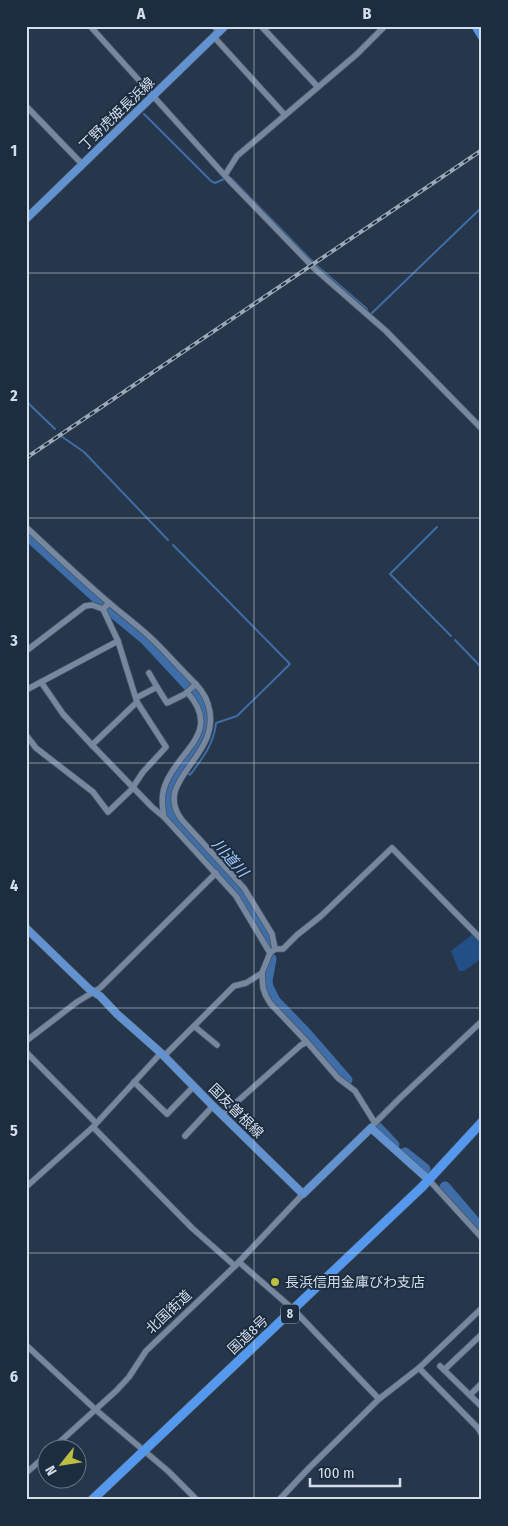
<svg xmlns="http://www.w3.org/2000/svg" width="508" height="1526" viewBox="0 0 508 1526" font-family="'Fira Sans Condensed','Noto Sans JP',sans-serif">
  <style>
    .green { fill: #225086 }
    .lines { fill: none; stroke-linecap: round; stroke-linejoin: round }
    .stream { stroke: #3e6da7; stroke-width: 2 }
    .river { stroke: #3e6da7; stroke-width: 11 }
    .minor-casing { stroke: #465464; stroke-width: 7 }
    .major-casing { stroke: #465464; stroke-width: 9 }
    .highway-casing { stroke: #465464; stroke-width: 10 }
    .minor { stroke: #7688a0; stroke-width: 5.5 }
    .major { stroke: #6292cf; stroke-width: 8 }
    .highway { stroke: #5499ee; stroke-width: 9 }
    .rail-casing { stroke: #9ca8b7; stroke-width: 4 }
    .rail { stroke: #1d2d40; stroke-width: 2; stroke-dasharray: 5.5; stroke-linecap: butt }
    .grid { fill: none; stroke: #d4deeb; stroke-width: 1; stroke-opacity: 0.55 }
    .poi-dot { fill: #bdbf43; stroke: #1d2d40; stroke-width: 2 }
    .labels { text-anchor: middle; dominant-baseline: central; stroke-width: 4; stroke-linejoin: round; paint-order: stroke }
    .shield { fill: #1d2d40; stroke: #9da9b8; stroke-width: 1 }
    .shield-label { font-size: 12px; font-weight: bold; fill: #d4deeb }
    .street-label { font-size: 14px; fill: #d4deeb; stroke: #1d2d40 }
    .poi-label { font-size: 14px; fill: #d4deeb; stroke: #1d2d40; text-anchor: start }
    .water-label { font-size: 15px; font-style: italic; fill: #a2c9fb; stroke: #1d2d40 }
    .neatline { fill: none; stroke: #d4deeb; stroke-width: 2 }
    .grid-label { font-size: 16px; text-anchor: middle; font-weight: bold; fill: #d4deeb }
  </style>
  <rect width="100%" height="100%" fill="#27374b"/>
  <!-- green -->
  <path class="green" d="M473 934 482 943V958L464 971H459L451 951Z"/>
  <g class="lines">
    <!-- stream -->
    <g class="stream">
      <path d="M144 114 211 181 215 183 224 179"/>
      <path d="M231 178 316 265 367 309"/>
      <path d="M372 313 482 207"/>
      <path d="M26 401 55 429"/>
      <path d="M61 436 84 452 168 540"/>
      <path d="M437 527 390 574 451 636"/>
      <path d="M173 545 290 664 237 716 216 723C214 744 202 759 190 775L188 773"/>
      <path d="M455 640 482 668"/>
      <path d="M182 768 183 769"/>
    </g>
    <!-- river -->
    <g class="river">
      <path d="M26 534 100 601"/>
      <path d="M110 610 145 639 198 696C228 754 146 770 175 819L240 891 271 945"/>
      <path d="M271 959 267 981 268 987 275 1001 306 1033 347 1080"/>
      <path d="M378 1128 394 1145"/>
      <path d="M405 1153 425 1169"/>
      <path d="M445 1187 482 1230"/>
    </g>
    <defs>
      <g id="minor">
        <path d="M90 26 228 179 315 269 386 331 482 429"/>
        <path d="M214 26 219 32"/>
        <path d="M261 26 318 87"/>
        <path d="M214 37 285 115"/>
        <path d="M26 106 82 164"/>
        <path d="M225 175 237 156 357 54 385 26"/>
        <path d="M26 527C53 552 79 577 107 601 122 614 137 625 151 638 162 648 172 660 183 671 192 681 204 690 208 704 225 756 150 779 182 820L244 888 272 934 275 949 270 953 262 973 263 988 266 996 270 1003 307 1042 338 1078 355 1091 375 1123"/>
        <path d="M103 609 118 641"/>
        <path d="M26 651 85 606 92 605 103 609 109 603"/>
        <path d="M149 673 157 687"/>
        <path d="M41 682 63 714 92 745 137 702"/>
        <path d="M26 690 118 641 137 702 166 747 143 772 131 790 108 812 93 792 36 748 26 735"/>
        <path d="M136 698 157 687 167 703 185 694 196 684"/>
        <path d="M92 745 152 807 164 817 236 896 270 953"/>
        <path d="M164 817C162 805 161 794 166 783 179 750 223 732 187 692"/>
        <path d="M275 949H283L297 935 321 916 392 848 482 940"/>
        <path d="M194 1026 217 1045"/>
        <path d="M26 1041 77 1002 100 988 216 873"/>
        <path d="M26 1052 96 1123"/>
        <path d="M161 1053 93 1127 192 1228 235 1266"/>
        <path d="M164 1056 234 986 246 983 262 973"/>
        <path d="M134 1082 167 1114 194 1086"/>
        <path d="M222 1115 301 1045 307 1042"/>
        <path d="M374 1124 400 1098 482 1021"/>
        <path d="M185 1136 213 1106"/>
        <path d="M429 1180 482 1238"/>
        <path d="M26 1187 93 1127"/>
        <path d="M239 1262 294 1310 379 1399"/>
        <path d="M26 1345 96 1410 168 1471 197 1500"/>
        <path d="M440 1366 482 1407"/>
        <path d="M419 1368 478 1428 482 1435"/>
        <path d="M444 1370 482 1334"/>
        <path d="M470 1395 482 1383"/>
        <path d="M53 1448 116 1391 129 1377 146 1351 235 1266 303 1194"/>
        <path d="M26 1473 48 1454"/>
        <path d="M279 1500 309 1468 379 1399 419 1368 482 1308"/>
      </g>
      <g id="major">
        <path d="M26 219 225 26"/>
        <path d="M26 928 89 989 100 996 117 1014 161 1053 213 1106 303 1194 371 1128 429 1180"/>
      </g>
      <g id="highway">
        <path d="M476 26 482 36"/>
        <path d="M92 1500 422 1187 482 1122"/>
      </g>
    </defs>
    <!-- minor casing -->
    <use href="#minor" class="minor-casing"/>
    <!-- major casing -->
    <use href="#major" class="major-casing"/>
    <!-- highway casing -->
    <use href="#highway" class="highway-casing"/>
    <!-- minor -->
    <use href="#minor" class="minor"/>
    <!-- major -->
    <use href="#major" class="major"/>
    <!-- highway -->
    <use href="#highway" class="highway"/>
    <defs>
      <path id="rail" d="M26 458 482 150"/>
    </defs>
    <!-- rail casing -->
    <use href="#rail" class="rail-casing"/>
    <!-- rail -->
    <use href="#rail" class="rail"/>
  </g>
  <!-- grid -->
  <path class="grid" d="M254 26V1500M26 273H482M26 518H482M26 763H482M26 1008H482M26 1253H482"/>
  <!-- markers -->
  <circle class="poi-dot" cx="275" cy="1282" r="5"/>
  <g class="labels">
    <!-- shield labels -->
    <rect class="shield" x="281" y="1304.5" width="18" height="19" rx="4"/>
    <g class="shield-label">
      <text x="290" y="1314">8</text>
    </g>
    <!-- street labels -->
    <g class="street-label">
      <text transform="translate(117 114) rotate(-44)">丁野虎姫長浜線</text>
      <text transform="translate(236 1111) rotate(45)">国友曽根線</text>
      <text transform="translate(169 1312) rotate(-43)">北国街道</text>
      <text transform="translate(248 1335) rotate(-43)">国道8号</text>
    </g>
    <!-- poi labels -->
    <g class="poi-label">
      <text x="285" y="1282">長浜信用金庫びわ支店</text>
    </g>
    <!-- water labels -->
    <g class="water-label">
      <text transform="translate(230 858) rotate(48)">川道川</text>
    </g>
  </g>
  <!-- border -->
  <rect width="508" height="1526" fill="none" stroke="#1d2d40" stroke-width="55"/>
  <!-- north arrow -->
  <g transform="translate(62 1464) rotate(240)"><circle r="24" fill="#1d2d40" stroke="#667484"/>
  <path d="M0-4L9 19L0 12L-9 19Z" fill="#bdbf43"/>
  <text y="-8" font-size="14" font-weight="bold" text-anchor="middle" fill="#d4deeb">N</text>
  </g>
  <!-- scale -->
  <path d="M310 1478v8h90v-8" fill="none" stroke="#d4deeb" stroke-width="2.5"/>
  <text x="318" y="1478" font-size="15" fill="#d4deeb" stroke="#1d2d40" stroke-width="4" paint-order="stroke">100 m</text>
  <rect x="28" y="28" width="452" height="1470" class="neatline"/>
  <g class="grid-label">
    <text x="141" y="19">A</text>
    <text x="367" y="19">B</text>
    <text x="14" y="156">1</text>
    <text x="14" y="401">2</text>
    <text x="14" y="646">3</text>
    <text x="14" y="891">4</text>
    <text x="14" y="1136">5</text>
    <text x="14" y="1382">6</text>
  </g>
</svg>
